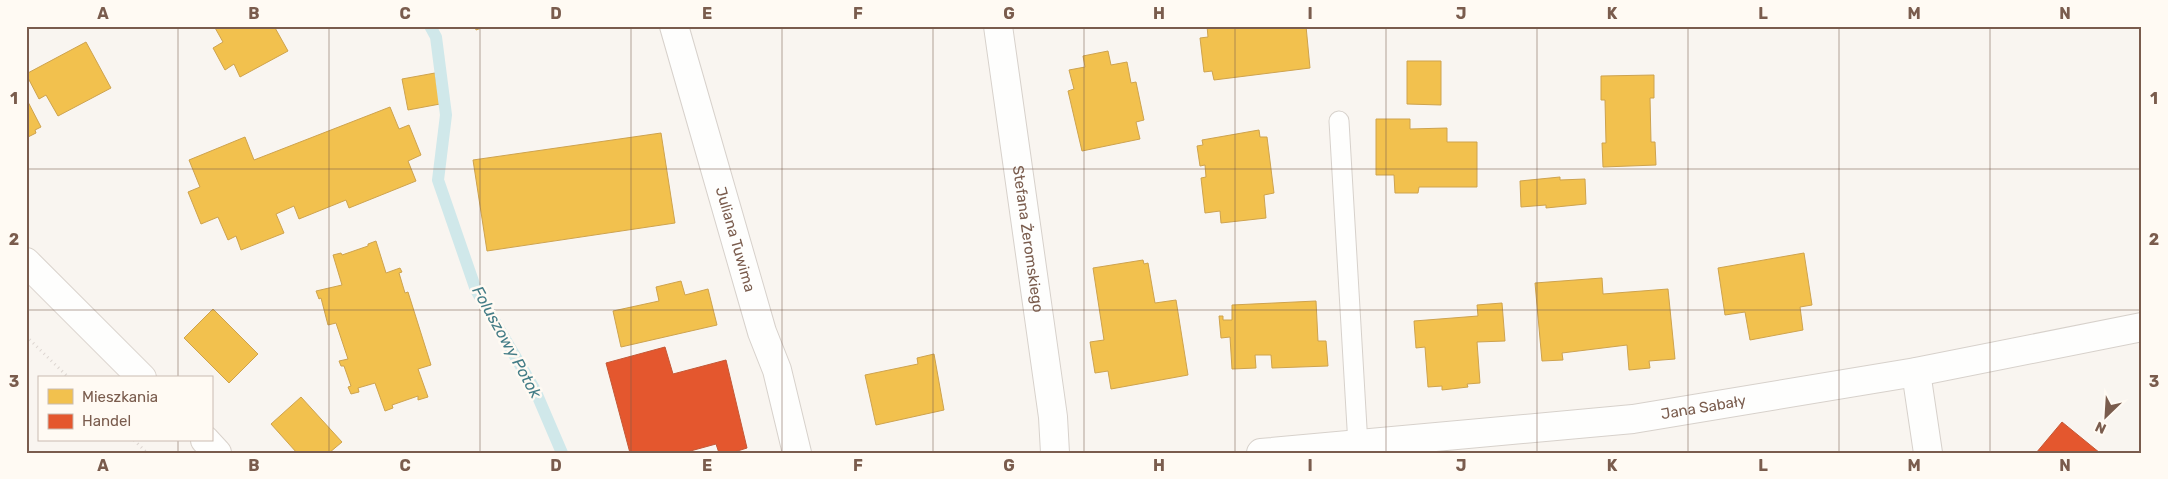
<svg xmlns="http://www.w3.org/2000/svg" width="2168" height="479" viewBox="0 0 2168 479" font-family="Rubik,sans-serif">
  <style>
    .homes { fill: #f2c14e; stroke: #cea34e }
    .shops { fill: #e4572e; stroke: #c45837 }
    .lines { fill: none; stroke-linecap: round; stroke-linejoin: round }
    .stream { stroke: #d0e8ea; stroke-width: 12 }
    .lane-casing { stroke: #d7d1cb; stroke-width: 21 }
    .street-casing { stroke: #d7d1cb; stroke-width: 30 }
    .secondary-casing { stroke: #d9d2cb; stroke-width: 30 }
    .path { stroke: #dcd5d0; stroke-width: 3; stroke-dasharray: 1 4; stroke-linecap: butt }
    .lane { stroke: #fefefd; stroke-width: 19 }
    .street { stroke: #fefefd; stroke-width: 28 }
    .secondary { stroke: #fefefd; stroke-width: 28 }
    .grid { fill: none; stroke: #7a5c4d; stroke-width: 1; stroke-opacity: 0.55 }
    .labels { text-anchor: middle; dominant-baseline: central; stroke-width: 5; stroke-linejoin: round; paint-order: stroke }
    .street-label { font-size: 15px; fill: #7a5c4d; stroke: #fffaf3 }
    .water-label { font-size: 16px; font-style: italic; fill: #437c86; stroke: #fffaf3 }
    .neatline { fill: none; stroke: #7a5c4d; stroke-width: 2 }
    .grid-label { font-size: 16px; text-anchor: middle; font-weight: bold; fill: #7a5c4d }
  </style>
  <rect width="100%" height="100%" fill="#f9f5f0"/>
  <!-- homes -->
  <g class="homes">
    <path d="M214 26H274L288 51 240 77 234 64 225 70 213 48 223 42Z"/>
    <path d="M475 26H487L476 30Z"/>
    <path d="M1207 26H1306L1310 68 1214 80 1212 71 1204 72 1200 38 1208 37Z"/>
    <path d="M86 42 111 88 58 116 46 95 39 99 26 74Z"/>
    <path d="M1108 51 1111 65 1127 62 1131 83 1136 82 1144 120 1136 122 1140 139 1082 151 1068 91 1074 89 1069 70 1085 67 1083 56Z"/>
    <path d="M1407 61H1441V105L1407 104Z"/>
    <path d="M435 73 440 104 408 110 402 79Z"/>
    <path d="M1654 75V98H1650L1651 142H1655L1656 165 1603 167 1602 143H1606L1605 100H1601V76Z"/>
    <path d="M27 100 41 127 35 130 36 133 26 138Z"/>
    <path d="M390 107 399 129 409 125 421 155 408 161 416 181 349 208 346 200 299 219 294 206 276 214 284 233 241 250 236 236 228 240 218 217 201 224 188 192 200 187 189 160 245 137 254 160Z"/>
    <path d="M1376 119H1410V129L1447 128V142H1477V187H1419L1418 193H1395L1394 175H1376Z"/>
    <path d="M1259 130 1260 137H1267L1274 193 1264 195 1266 218 1221 223 1220 211 1205 213 1201 178 1206 177 1205 165 1200 166 1197 146 1203 145 1202 140Z"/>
    <path d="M661 133 675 223 487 251 473 160Z"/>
    <path d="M1560 177V180L1585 179 1586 204 1546 208V205L1521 207 1520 181Z"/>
    <path d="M376 241 386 273 400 268 402 272 399 273 405 293 408 292 431 365 418 369 428 397 418 400V396L392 405 393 408 385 411 375 383 358 388 359 392 351 394 348 387 351 386 344 366H341L339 361 348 359 336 323 328 325 321 298 319 299 316 291 342 285 333 255 341 253 342 255 368 246V244Z"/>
    <path d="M1804 253 1812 305 1800 307 1803 330 1750 340 1745 312 1725 315 1718 268Z"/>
    <path d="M1143 260 1144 264 1148 263 1155 303 1176 300 1188 375 1111 389 1108 371 1095 373 1090 342 1104 340 1093 268Z"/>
    <path d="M1602 278 1603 294 1668 289 1675 359 1649 361 1650 368 1629 370 1627 345 1562 353 1563 360 1542 361 1535 283Z"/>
    <path d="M681 281 685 295 708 289 717 325 621 347 613 311 659 301 656 287Z"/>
    <path d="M1316 301 1318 341H1326L1328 366 1272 368 1271 355H1255L1256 368 1232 369 1230 337 1221 338 1219 316H1223V320H1232V305Z"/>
    <path d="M1502 303 1505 341 1477 342 1480 383 1467 384 1468 387 1442 390V386L1428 387 1425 347 1416 348 1414 321 1478 316 1477 305Z"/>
    <path d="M213 309 258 354 229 383 184 338Z"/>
    <path d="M934 354 944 410 876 425 865 375 918 364 917 358Z"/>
    <path d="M301 397 342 442 329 453H297L271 424Z"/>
  </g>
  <!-- shops -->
  <g class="shops">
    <path d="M665 347 673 374 726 360 747 448 731 453H719L716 444 683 453H630L606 363Z"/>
    <path d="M2062 422 2100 453H2036Z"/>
  </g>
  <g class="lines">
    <!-- stream -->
    <path class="stream" d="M430 26 436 37 446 115 438 180 476 290 535 390 562 453"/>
    <defs>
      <path id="lane" d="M1339 121 1358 445"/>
      <g id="street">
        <path id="s1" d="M674 26 762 332 777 370 797 453"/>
        <path id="s2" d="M998 26 1053 417 1055 453"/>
        <path d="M1916 372 1928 453"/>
        <path id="s3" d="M1261 453 1633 419 1916 372 2142 327"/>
      </g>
      <g id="secondary">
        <path d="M26 262 142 378"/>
        <path d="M205 440 217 453"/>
      </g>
    </defs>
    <!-- lane casing -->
    <use href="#lane" class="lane-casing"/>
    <!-- street casing -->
    <use href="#street" class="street-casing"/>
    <!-- secondary casing -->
    <use href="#secondary" class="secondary-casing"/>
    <!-- path -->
    <g class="path">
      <path d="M26 336 69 378"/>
      <path d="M134 440 147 453"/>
    </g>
    <!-- lane -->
    <use href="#lane" class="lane"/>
    <!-- street -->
    <use href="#street" class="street"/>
    <!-- secondary -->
    <use href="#secondary" class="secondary"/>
  </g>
  <!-- grid -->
  <path class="grid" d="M178 26V378M329 26V453M480 26V453M631 26V453M782 26V453M933 26V453M1084 26V453M1235 26V453M1386 26V453M1537 26V453M1688 26V453M1839 26V453M1990 26V453M26 169H2142M26 310H2142M178 440V453"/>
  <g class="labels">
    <!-- street labels -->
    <g class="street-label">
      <text stroke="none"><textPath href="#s1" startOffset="222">Juliana Tuwima</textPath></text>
      <text stroke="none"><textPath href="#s2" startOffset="215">Stefana Żeromskiego</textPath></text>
      <text stroke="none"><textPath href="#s3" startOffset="445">Jana Sabały</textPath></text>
    </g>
    <!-- water labels -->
    <g class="water-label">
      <text transform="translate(507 342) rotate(61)">Foluszowy Potok</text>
    </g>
  </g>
  <!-- border -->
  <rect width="2168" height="479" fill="none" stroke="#fffaf3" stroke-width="55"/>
  <!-- legend -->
  <rect x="38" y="376" width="175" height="65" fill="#fffaf3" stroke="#cabbb1"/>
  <rect x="48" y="389" width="25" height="15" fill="#f2c14e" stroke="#cabbb1"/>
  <text x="82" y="402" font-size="15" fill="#7a5c4d">Mieszkania</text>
  <rect x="48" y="414" width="25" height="15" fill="#e4572e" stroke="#cabbb1"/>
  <text x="82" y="426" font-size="15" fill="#7a5c4d">Handel</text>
  <!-- north arrow -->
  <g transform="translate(2106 416) rotate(205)" stroke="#fffaf3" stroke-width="4" paint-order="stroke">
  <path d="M0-4L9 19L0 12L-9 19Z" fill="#7a5c4d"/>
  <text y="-8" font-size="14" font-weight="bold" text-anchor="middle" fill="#7a5c4d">N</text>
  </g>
  <rect x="28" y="28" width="2112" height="424" class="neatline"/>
  <g class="grid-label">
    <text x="103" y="19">A</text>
    <text x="254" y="19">B</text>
    <text x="405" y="19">C</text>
    <text x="556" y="19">D</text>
    <text x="707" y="19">E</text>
    <text x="858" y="19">F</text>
    <text x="1009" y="19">G</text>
    <text x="1159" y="19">H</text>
    <text x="1310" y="19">I</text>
    <text x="1461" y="19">J</text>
    <text x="1612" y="19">K</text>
    <text x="1763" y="19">L</text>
    <text x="1914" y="19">M</text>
    <text x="2065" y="19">N</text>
    <text x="14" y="104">1</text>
    <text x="2154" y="104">1</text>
    <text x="14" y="245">2</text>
    <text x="2154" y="245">2</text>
    <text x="14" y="387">3</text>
    <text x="2154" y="387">3</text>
    <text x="103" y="471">A</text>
    <text x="254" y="471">B</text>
    <text x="405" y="471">C</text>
    <text x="556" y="471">D</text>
    <text x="707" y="471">E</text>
    <text x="858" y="471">F</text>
    <text x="1009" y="471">G</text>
    <text x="1159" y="471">H</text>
    <text x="1310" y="471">I</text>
    <text x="1461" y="471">J</text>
    <text x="1612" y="471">K</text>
    <text x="1763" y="471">L</text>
    <text x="1914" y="471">M</text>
    <text x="2065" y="471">N</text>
  </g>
</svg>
